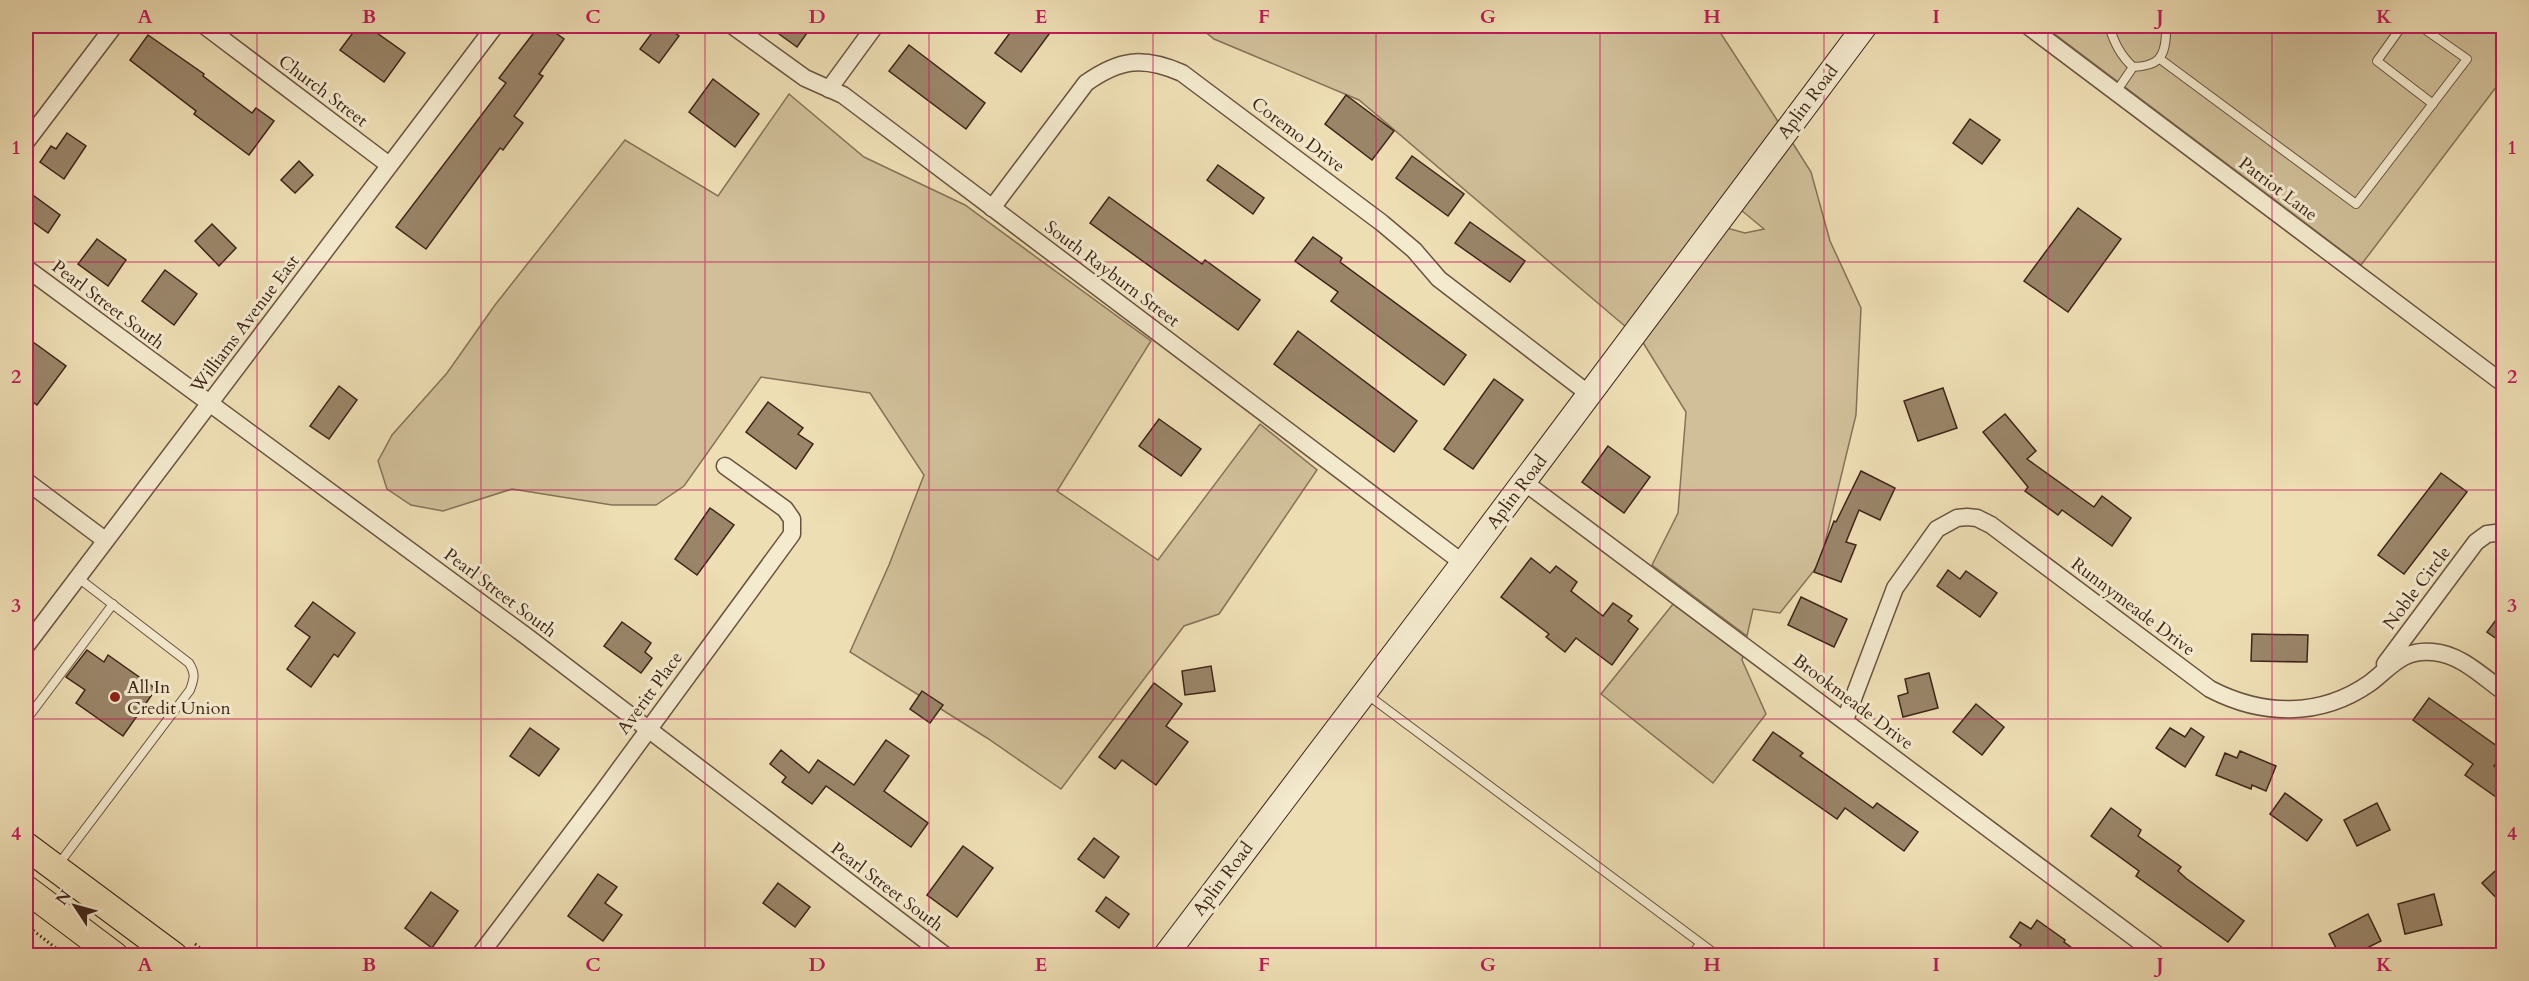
<svg xmlns="http://www.w3.org/2000/svg" width="2529" height="981" viewBox="0 0 2529 981" font-family="Cardo,serif">
  <style>
    .green { fill: #d0bf99; stroke: #877258; stroke-width: 1.5 }
    .building { fill: #9a8569; stroke: #3e2518; stroke-width: 1.5 }
    .lines { fill: none; stroke-linecap: round; stroke-linejoin: round }
    .lane-casing { stroke: #6a533f; stroke-width: 10 }
    .street-casing { stroke: #6a533f; stroke-width: 19 }
    .secondary-casing { stroke: #3e2518; stroke-width: 26 }
    .primary-casing { stroke: #3e2518; stroke-width: 29 }
    .path { stroke: #3e2518; stroke-width: 3; stroke-dasharray: 1.5 3; stroke-linecap: butt }
    .lane { stroke: #f4eace; stroke-width: 8 }
    .street { stroke: #f4eace; stroke-width: 16 }
    .secondary { stroke: #f4eace; stroke-width: 24 }
    .primary { stroke: #eedeb4; stroke-width: 27 }
    .grid { fill: none; stroke: #c2185b; stroke-width: 1.5; stroke-opacity: 0.55 }
    .poi-dot { fill: #8f2418; stroke: #f4eace; stroke-width: 2 }
    .labels { text-anchor: middle; dominant-baseline: central; stroke-width: 6; stroke-linejoin: round; paint-order: stroke }
    .street-label { font-size: 18px; fill: #3e2518; stroke: #f4eace }
    .poi-label { font-size: 18px; fill: #3e2518; stroke: #f4eace; text-anchor: start }
    .neatline { fill: none; stroke: #c2185b; stroke-width: 2 }
    .grid-label { font-size: 20px; text-anchor: middle; font-weight: bold; fill: #c2185b }
  </style>
  <rect width="100%" height="100%" fill="#eedeb4"/>
  <filter id="stains"><feTurbulence type="fractalNoise" baseFrequency=".00333" numOctaves="4"/><feColorMatrix values="0 0 0 0 .2 0 0 0 0 .09 0 0 0 0 .02 0 0 0 .5 -.17"/></filter>
  <radialGradient id="worn" r=".72"><stop offset=".6" stop-color="#630" stop-opacity="0"/><stop offset="1" stop-color="#630" stop-opacity=".3"/></radialGradient>
  <!-- green -->
  <g class="green">
    <path d="M1198 26H1716L1779 123 1626 327 1359 100 1214 39Z"/>
    <path d="M2044 26H2503V78L2361 265Z"/>
    <path d="M789 94 864 157 965 205 1151 341 1057 491 1158 560 1260 424 1317 470 1219 614 1184 626 1061 789 987 738 850 652 889 565 924 475 870 393 761 377 684 486 656 505H612L512 489 443 511 411 505 387 489 378 461 392 435 447 373 495 305 625 140 718 196Z"/>
    <path d="M1792 142 1811 172 1830 241 1861 308 1856 415 1820 563 1780 613 1753 609 1747 636 1652 565 1678 513 1686 412 1642 341 1727 228 1745 233 1764 229 1741 210Z"/>
    <path d="M1673 604 1743 656 1742 660 1766 714 1713 783 1601 694Z"/>
  </g>
  <!-- building -->
  <g class="building">
    <path d="M358 26H367L405 53 384 82 340 50Z"/>
    <path d="M539 26H546L564 39 539 74 543 76 514 116 523 123 503 150 500 148 426 249 396 227 506 83 499 78Z"/>
    <path d="M657 26H665L679 36 659 63 640 49Z"/>
    <path d="M768 26H812L797 47Z"/>
    <path d="M1015 26H1055L1021 72 995 53Z"/>
    <path d="M148 35 204 74 203 76 252 113 256 108 274 121 249 155 194 114 196 111 130 60Z"/>
    <path d="M909 45 985 103 966 129 889 71Z"/>
    <path d="M713 79 759 114 735 147 689 112Z"/>
    <path d="M1346 95 1394 131 1372 160 1325 124Z"/>
    <path d="M1970 119 2000 140 1982 164 1953 143Z"/>
    <path d="M67 133 86 146 64 179 40 162 51 146 56 149Z"/>
    <path d="M1412 156 1464 194 1448 216 1396 178Z"/>
    <path d="M299 161 313 175 295 193 281 180Z"/>
    <path d="M1218 165 1264 198 1253 214 1207 180Z"/>
    <path d="M26 190 60 215 48 233 26 217Z"/>
    <path d="M1109 197 1202 264 1205 260 1260 300 1238 330 1090 223Z"/>
    <path d="M2078 208 2121 239 2068 312 2024 281Z"/>
    <path d="M1470 222 1525 261 1510 282 1455 243Z"/>
    <path d="M212 224 236 248 219 266 195 241Z"/>
    <path d="M1313 237 1342 258 1340 262 1466 355 1444 385 1331 301 1338 292 1295 261Z"/>
    <path d="M97 239 126 260 108 286 78 264Z"/>
    <path d="M165 270 197 294 174 325 142 301Z"/>
    <path d="M1298 331 1417 421 1394 452 1274 364Z"/>
    <path d="M33 342 66 366 37 405 26 397V353Z"/>
    <path d="M1494 379 1523 400 1473 469 1444 449Z"/>
    <path d="M339 386 357 400 329 439 310 426Z"/>
    <path d="M1943 388 1957 428 1918 441 1904 401Z"/>
    <path d="M768 402 803 428 798 434 813 444 796 469 746 432Z"/>
    <path d="M2005 414 2036 451 2027 459 2094 507 2102 496 2131 518 2112 546 2062 510 2058 515 2025 491 2028 487 1983 432Z"/>
    <path d="M1159 419 1201 449 1181 476 1139 446Z"/>
    <path d="M1608 446 1650 477 1624 513 1582 482Z"/>
    <path d="M1861 471 1895 488 1880 520 1859 510 1846 542 1856 545 1841 582 1814 572 1834 521 1836 522Z"/>
    <path d="M2441 473 2467 492 2404 574 2378 555Z"/>
    <path d="M710 508 734 525 697 575 675 559Z"/>
    <path d="M1531 558 1550 573 1556 566 1577 582 1571 591 1603 616 1613 603 1632 616 1628 621 1638 629 1612 665 1576 638 1565 652 1546 637 1549 634 1501 597Z"/>
    <path d="M1948 570 1960 579 1966 571 1997 593 1980 617 1937 586Z"/>
    <path d="M1801 597 1847 619 1834 647 1788 625Z"/>
    <path d="M313 602 355 633 338 657 334 654 311 687 287 669 310 637 295 626Z"/>
    <path d="M2504 609V644L2487 632Z"/>
    <path d="M622 622 651 643 645 652 652 658 641 673 604 646Z"/>
    <path d="M2252 634 2308 635 2307 662 2251 661Z"/>
    <path d="M87 650 104 662 108 655 156 689 123 736 76 703 85 690 66 677Z"/>
    <path d="M1211 666 1215 691 1185 695 1182 671Z"/>
    <path d="M1929 673 1938 708 1903 717 1898 696 1908 693 1905 679Z"/>
    <path d="M1154 683 1182 704 1166 726 1188 742 1156 785 1122 760 1115 769 1099 757Z"/>
    <path d="M922 691 943 705 930 723 910 709Z"/>
    <path d="M2429 698 2504 751 2494 766 2504 773V787L2496 797 2465 775 2473 764 2413 720Z"/>
    <path d="M1976 704 2004 727 1982 755 1953 732Z"/>
    <path d="M530 728 559 749 539 776 510 756Z"/>
    <path d="M2170 728 2185 737 2191 728 2204 737 2185 767 2156 748Z"/>
    <path d="M1773 732 1803 753 1800 756 1873 808 1877 803 1918 832 1904 851 1845 808 1837 819 1753 760Z"/>
    <path d="M886 740 909 756 884 791 928 823 911 847 826 786 812 804 782 782 786 777 770 764 781 750 809 773 818 760 854 785Z"/>
    <path d="M2240 751 2276 766 2266 791 2252 785 2251 789 2216 775 2225 753 2237 758Z"/>
    <path d="M2285 793 2322 820 2307 841 2270 814Z"/>
    <path d="M2377 803 2390 830 2357 846 2344 820Z"/>
    <path d="M2111 808 2141 830 2138 836 2181 867 2178 871 2187 879 2244 921 2228 942 2136 876 2139 871 2091 836Z"/>
    <path d="M1094 838 1119 857 1104 878 1078 859Z"/>
    <path d="M963 846 993 868 957 917 927 895Z"/>
    <path d="M2504 863V906L2482 883Z"/>
    <path d="M598 874 617 887 605 903 622 915 603 941 568 916Z"/>
    <path d="M778 883 810 907 795 927 763 903Z"/>
    <path d="M431 892 458 911 432 948 405 928Z"/>
    <path d="M2434 894 2442 925 2405 934 2398 904Z"/>
    <path d="M1106 897 1129 914 1119 928 1096 911Z"/>
    <path d="M2368 914 2381 941 2351 956H2340L2329 934Z"/>
    <path d="M2037 920 2065 940 2064 942 2083 956H2013L2021 945 2010 937 2020 922 2031 929Z"/>
  </g>
  <g class="lines">
    <defs>
      <g id="lane">
        <path d="M2109 26C2114 42 2120 55 2133 67L2116 92"/>
        <path d="M2402 26 2377 61 2433 104"/>
        <path d="M2160 59 2356 204 2467 59 2420 26"/>
        <path d="M2133 67C2157 66 2165 59 2166 34"/>
        <path d="M1365 693 1718 956"/>
        <path d="M26 720 113 604"/>
        <path d="M58 865 190 690C194 679 196 674 189 663L77 577"/>
        <path d="M1691 956 1700 944"/>
      </g>
      <g id="street">
        <path d="M205 26 389 165"/>
        <path d="M733 26 805 78 843 95 1463 563"/>
        <path d="M2028 26 2504 384"/>
        <path d="M829 89 875 26"/>
        <path d="M26 142 114 26"/>
        <path d="M992 208 1086 83C1120 59 1143 56 1182 73L1382 223 1414 250 1439 279 1589 394"/>
        <path d="M26 268 526 636 946 956"/>
        <path d="M26 481 105 540"/>
        <path d="M1524 482 2159 956"/>
        <path d="M26 646 495 26"/>
        <path d="M2385 664 2476 542 2487 534 2504 532"/>
        <path d="M1845 720 1895 588 1937 529 1957 518 1967 517 1977 518 1991 525 2210 689C2262 716 2320 718 2370 683 2391 667 2402 649 2433 652 2460 654 2482 676 2504 692"/>
        <path d="M479 956 602 793 792 534V519L785 509 725 466"/>
      </g>
      <path id="secondary" d="M1165 956 1463 563 1865 26"/>
      <g id="primary">
        <path d="M26 846 174 956"/>
        <path d="M26 889 115 956"/>
      </g>
    </defs>
    <!-- lane casing -->
    <use href="#lane" class="lane-casing"/>
    <!-- street casing -->
    <use href="#street" class="street-casing"/>
    <!-- secondary casing -->
    <use href="#secondary" class="secondary-casing"/>
    <!-- primary casing -->
    <use href="#primary" class="primary-casing"/>
    <!-- path -->
    <g class="path">
      <path d="M26 818 33 824"/>
      <path d="M26 925 66 956"/>
      <path d="M195 944 210 956"/>
    </g>
    <!-- lane -->
    <use href="#lane" class="lane"/>
    <!-- street -->
    <use href="#street" class="street"/>
    <!-- secondary -->
    <use href="#secondary" class="secondary"/>
    <!-- primary -->
    <use href="#primary" class="primary"/>
  </g>
  <!-- grid -->
  <path class="grid" d="M257 26V956M481 26V956M705 26V956M929 26V956M1153 26V956M1376 26V956M1600 26V956M1824 26V956M2048 26V956M2272 26V956M26 262H2504M26 490H2504M26 719H2504"/>
  <!-- markers -->
  <circle class="poi-dot" cx="115" cy="697" r="6"/>
  <g class="labels">
    <!-- street labels -->
    <g class="street-label">
      <text transform="translate(323 91) rotate(37)">Church Street</text>
      <text transform="translate(1808 102) rotate(-53)">Aplin Road</text>
      <text transform="translate(1298 135) rotate(37)">Coremo Drive</text>
      <text transform="translate(2278 189) rotate(37)">Patriot Lane</text>
      <text transform="translate(1112 274) rotate(37)">South Rayburn Street</text>
      <text transform="translate(108 305) rotate(37)">Pearl Street South</text>
      <text transform="translate(245 324) rotate(-53)">Williams Avenue East</text>
      <text transform="translate(1517 492) rotate(-53)">Aplin Road</text>
      <text transform="translate(2417 588) rotate(-53)">Noble Circle</text>
      <text transform="translate(500 593) rotate(37)">Pearl Street South</text>
      <text transform="translate(2133 607) rotate(37)">Runnymeade Drive</text>
      <text transform="translate(650 693) rotate(-54)">Averitt Place</text>
      <text transform="translate(1853 702) rotate(37)">Brookmeade Drive</text>
      <text transform="translate(1223 879) rotate(-53)">Aplin Road</text>
      <text transform="translate(887 887) rotate(37)">Pearl Street South</text>
    </g>
    <!-- poi labels -->
    <g class="poi-label">
      <text x="127" y="687">All In<tspan x="127" dy="21">Credit Union</tspan></text>
    </g>
  </g>
  <!-- margin -->
  <rect width="2529" height="981" fill="none" stroke="#eedeb4" stroke-width="66"/>
  <!-- north arrow -->
  <g transform="translate(75 906) rotate(306)" stroke="#f4eace" stroke-width="4.5" paint-order="stroke">
  <path d="M0-4.5L10 22L0 15L-10 22Z" fill="#3e2518"/>
  <text y="-9" font-size="16" font-weight="bold" text-anchor="middle" fill="#3e2518">N</text>
  </g>
  <rect x="33" y="33" width="2463" height="915" class="neatline"/>
  <g class="grid-label">
    <text x="145" y="23">A</text>
    <text x="369" y="23">B</text>
    <text x="593" y="23">C</text>
    <text x="817" y="23">D</text>
    <text x="1041" y="23">E</text>
    <text x="1264" y="23">F</text>
    <text x="1488" y="23">G</text>
    <text x="1712" y="23">H</text>
    <text x="1936" y="23">I</text>
    <text x="2160" y="23">J</text>
    <text x="2384" y="23">K</text>
    <text x="16" y="154">1</text>
    <text x="2512" y="154">1</text>
    <text x="16" y="383">2</text>
    <text x="2512" y="383">2</text>
    <text x="16" y="612">3</text>
    <text x="2512" y="612">3</text>
    <text x="16" y="840">4</text>
    <text x="2512" y="840">4</text>
    <text x="145" y="971">A</text>
    <text x="369" y="971">B</text>
    <text x="593" y="971">C</text>
    <text x="817" y="971">D</text>
    <text x="1041" y="971">E</text>
    <text x="1264" y="971">F</text>
    <text x="1488" y="971">G</text>
    <text x="1712" y="971">H</text>
    <text x="1936" y="971">I</text>
    <text x="2160" y="971">J</text>
    <text x="2384" y="971">K</text>
  </g>
  <rect width="100%" height="100%" filter="url(#stains)"/>
  <rect width="100%" height="100%" fill="url(#worn)"/>
</svg>
